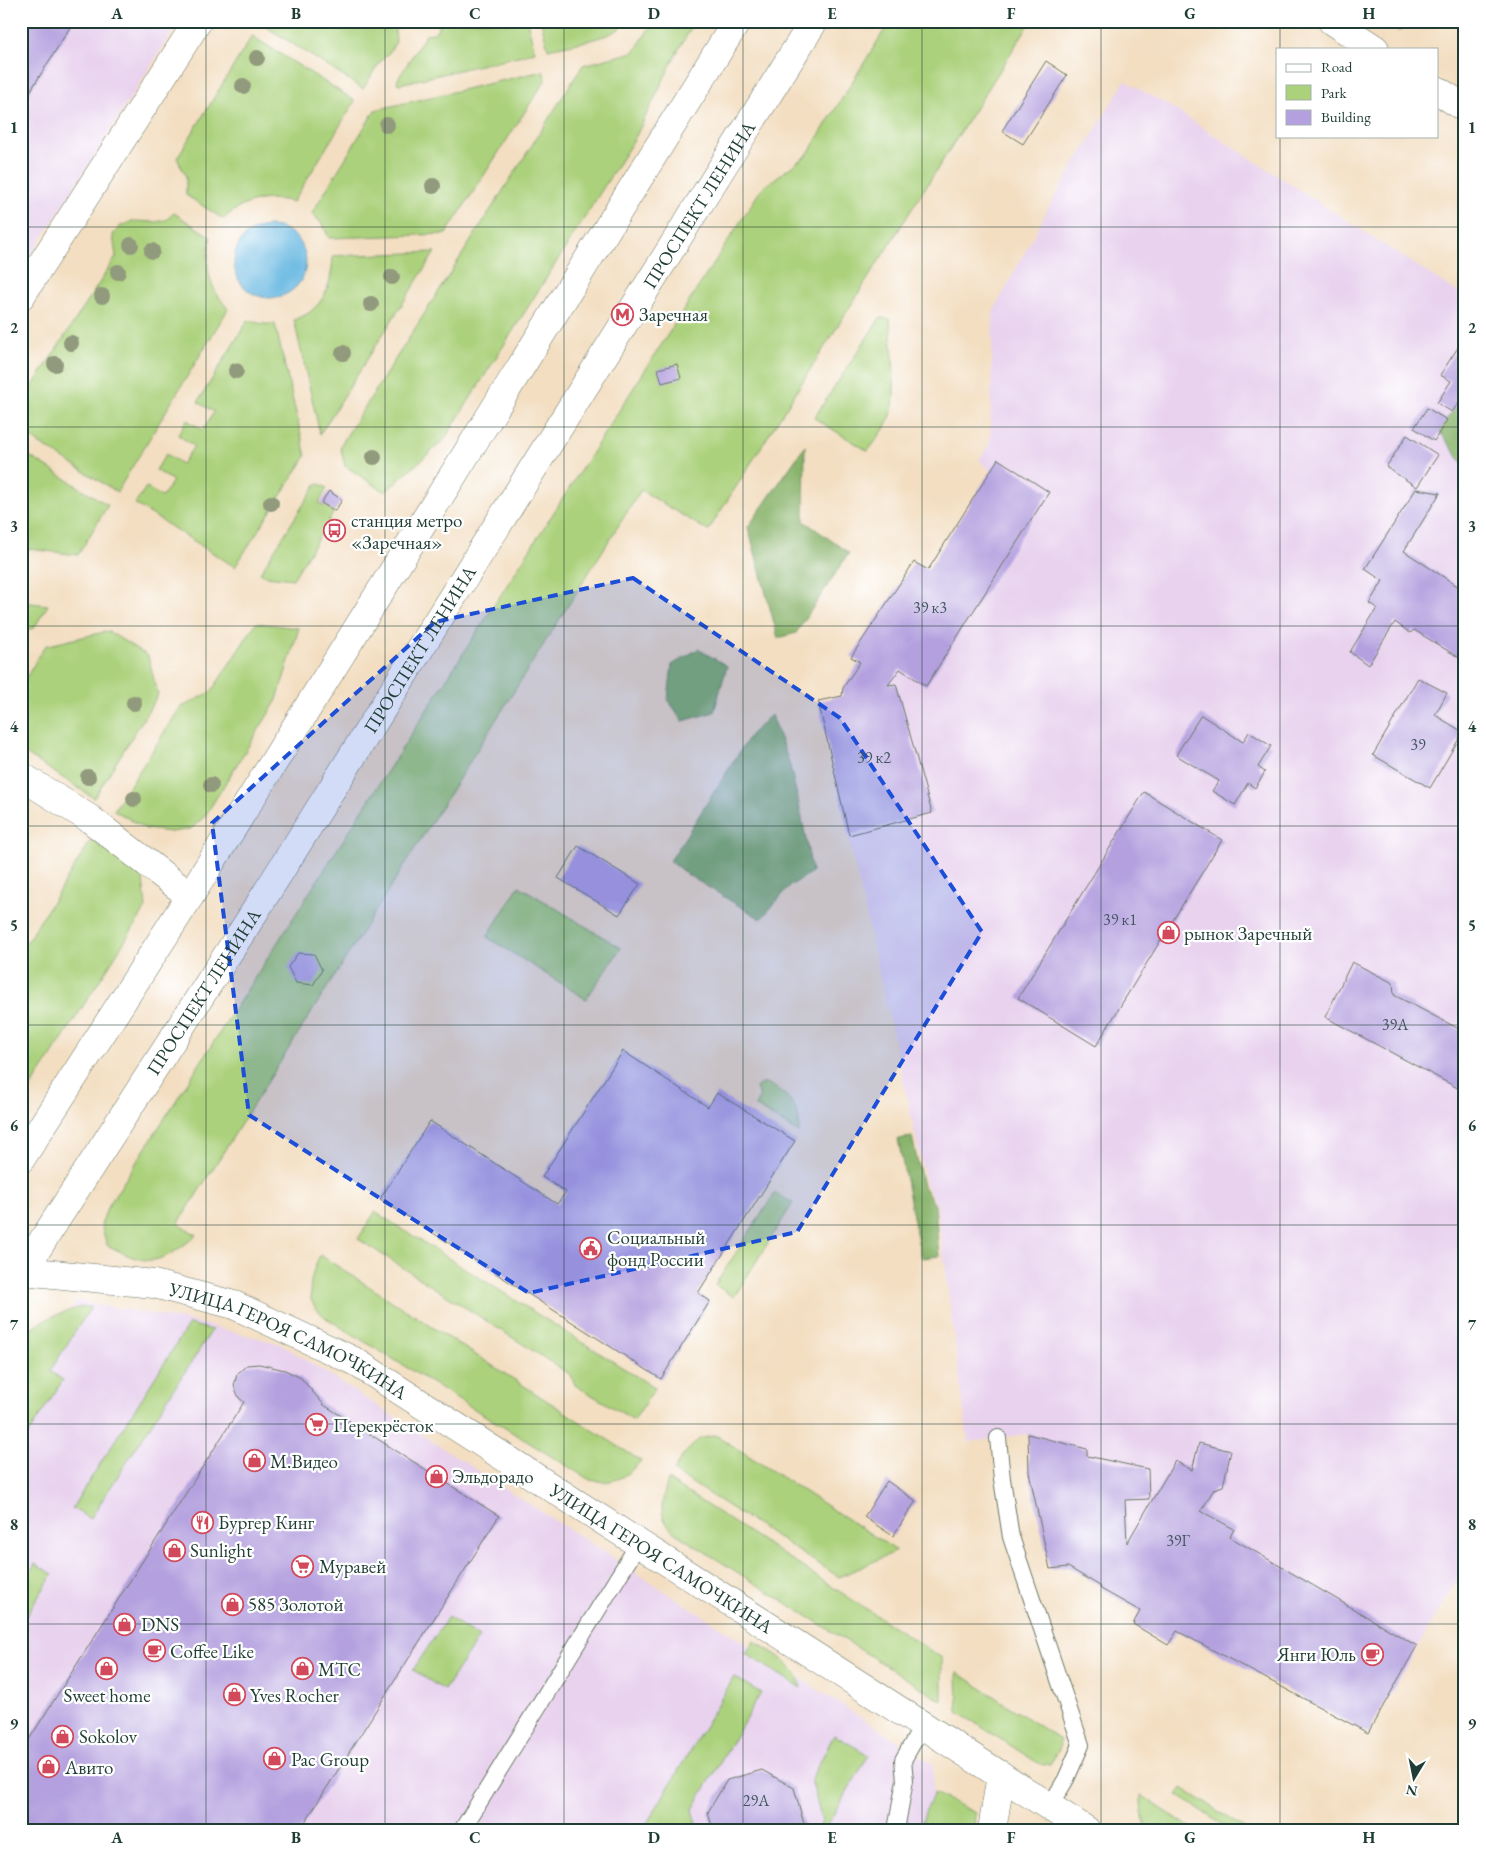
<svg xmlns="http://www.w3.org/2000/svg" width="1486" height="1851" viewBox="0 0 1486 1851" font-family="'EB Garamond',serif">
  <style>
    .built { fill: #e8d2ee }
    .green { fill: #abd17b; stroke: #658758 }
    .forest { fill: #88b36b; stroke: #547850 }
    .water { fill: #66b7e1; stroke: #427a8a }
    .building { fill: #b4a0df }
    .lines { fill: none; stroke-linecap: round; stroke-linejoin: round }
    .lane-casing { stroke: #697565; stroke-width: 18 }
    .street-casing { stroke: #697565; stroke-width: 29 }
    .secondary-casing { stroke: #697565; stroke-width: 29 }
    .primary-casing { stroke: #697565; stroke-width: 29 }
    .lane { stroke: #fff; stroke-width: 16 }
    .street { stroke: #fff; stroke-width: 28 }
    .secondary { stroke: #fff; stroke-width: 28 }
    .primary { stroke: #fff; stroke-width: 28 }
    .tree { fill: #929a7d }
    .marked { fill: #1d4ed8; fill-opacity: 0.2; stroke: #1d4ed8; stroke-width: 4; stroke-dasharray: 10 6; stroke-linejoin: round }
    .grid { fill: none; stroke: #1f3d34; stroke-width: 1; stroke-opacity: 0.55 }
    .labels { text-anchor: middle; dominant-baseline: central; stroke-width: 4.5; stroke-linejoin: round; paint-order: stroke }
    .number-label { font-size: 16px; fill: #44565f }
    .street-label { font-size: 19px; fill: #1f3d34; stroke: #fff }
    .poi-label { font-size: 19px; fill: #1f3d34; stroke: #fff; text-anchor: start }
    .neatline { fill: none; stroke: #1f3d34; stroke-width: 2 }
    .grid-label { font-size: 16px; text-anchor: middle; font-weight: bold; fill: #1f3d34 }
  </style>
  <rect width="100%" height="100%" fill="#fff"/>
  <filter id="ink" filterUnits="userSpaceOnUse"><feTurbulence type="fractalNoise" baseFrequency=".02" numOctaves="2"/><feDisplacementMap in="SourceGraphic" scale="10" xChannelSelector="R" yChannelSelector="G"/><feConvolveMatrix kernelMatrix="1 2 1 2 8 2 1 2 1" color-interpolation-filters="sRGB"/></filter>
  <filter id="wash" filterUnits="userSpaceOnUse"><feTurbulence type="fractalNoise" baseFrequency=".0096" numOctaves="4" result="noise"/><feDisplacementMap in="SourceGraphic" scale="20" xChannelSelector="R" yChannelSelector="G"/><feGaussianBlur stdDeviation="1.12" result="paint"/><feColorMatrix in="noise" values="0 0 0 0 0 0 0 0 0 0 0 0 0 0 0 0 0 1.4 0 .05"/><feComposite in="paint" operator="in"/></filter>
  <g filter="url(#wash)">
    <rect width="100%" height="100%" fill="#f3dec1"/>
    <!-- built -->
    <g class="built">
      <path d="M21 21H179L21 271Z"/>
      <path d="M1125 81 1171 107 1465 297V1566L1368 1733 1177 1631 1168 1645 1133 1624 1139 1611 1101 1589 1100 1586 1068 1567 1050 1569 1029 1472 1028 1434 968 1442 937 1205 927 1187 818 701 842 696 843 688 860 663 851 657 914 562 928 570 991 471 979 460 990 443 993 312 1051 203Z"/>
      <path d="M76 1301 191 1321 281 1344 933 1764 932 1830H21V1387Z"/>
    </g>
    <!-- green -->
    <g class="green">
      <path d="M257 21H394L396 42 389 53 379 63 363 89Z"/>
      <path d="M443 21H527L535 52 400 84 397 83 398 79 426 34 434 33Z"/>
      <path d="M541 21H627C616 39 569 44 548 49Z"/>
      <path d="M654 21H695L676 54 636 136 444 440 385 492 345 466 340 446 583 65 634 52Z"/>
      <path d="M890 21H1031L708 531 641 490 178 1224 197 1235C159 1265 150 1268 107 1245L101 1225 107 1208 762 188 807 155Z"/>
      <path d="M1385 21H1408L1407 25 1399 31Z"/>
      <path d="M252 36 355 101 293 202C266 195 244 201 223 219L186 195V176L177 158Z"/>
      <path d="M543 71 546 79 446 234 329 238 323 225 312 213 375 110Z"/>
      <path d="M174 213 211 237C204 268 208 285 228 309L117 492 21 432V404L116 257 113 235 119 227 132 221 156 222 166 220Z"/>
      <path d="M435 252 320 434 294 320C299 317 307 315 311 311 328 298 332 276 333 256Z"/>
      <path d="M880 318 890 319C891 341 898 396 891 415 886 428 877 439 868 451L814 418Z"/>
      <path d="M248 320 262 324H275L306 456 235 567 135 504 146 487 162 497 173 481 156 470 166 454 182 464 194 446 178 435 187 420 203 430 214 412 198 402Z"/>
      <path d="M21 451 108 505 78 555 21 548Z"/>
      <path d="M317 483 327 488 319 503 334 512 293 579 266 576 260 573Z"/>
      <path d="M21 602 48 605 34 628 21 631Z"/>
      <path d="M256 623 299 628 277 700 205 816 191 829 171 832 146 829 114 810 180 708 211 692Z"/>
      <path d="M108 631 148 656 158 695 94 798 21 751V686L45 646Z"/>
      <path d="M92 839 122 858 143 879 146 908 21 1103V951Z"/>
      <path d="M519 886 621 948 586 999 487 937Z"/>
      <path d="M761 1084H769C790 1096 801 1107 799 1133L755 1106 760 1096 756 1088Z"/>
      <path d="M775 1193 793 1203 734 1297 715 1285Z"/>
      <path d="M375 1212 655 1388 634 1420 575 1385 571 1375 358 1239Z"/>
      <path d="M320 1255 641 1461C625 1478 613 1485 590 1480L326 1318C321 1313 313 1307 311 1299 308 1286 314 1266 320 1255Z"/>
      <path d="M81 1307H91L50 1371 63 1380 21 1445V1341C35 1320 58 1314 81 1307Z"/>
      <path d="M189 1324 212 1330 90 1519 72 1508Z"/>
      <path d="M716 1435 897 1551 839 1577 673 1471 684 1454 699 1439Z"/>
      <path d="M668 1480 942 1658V1701L675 1533C656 1517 662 1501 668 1480Z"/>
      <path d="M35 1564 53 1574 21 1624V1586Z"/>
      <path d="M448 1617 479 1637 444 1690 413 1670Z"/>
      <path d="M754 1641C772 1653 798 1664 801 1688L746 1654Z"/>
      <path d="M957 1672 1060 1740 1059 1750 1050 1764 1041 1765 958 1712Z"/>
      <path d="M734 1677 761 1693 693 1809 698 1830H643Z"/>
      <path d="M834 1735 869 1755 824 1830H817L822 1822 811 1779Z"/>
      <path d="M1182 1788 1248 1830H1230L1177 1795Z"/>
      <path d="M934 1793 975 1813 974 1830H920L925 1812Z"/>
      <path d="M1141 1795 1194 1830H1148C1142 1819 1141 1808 1141 1795Z"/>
    </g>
    <!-- forest -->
    <g class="forest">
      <path d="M1465 397V467L1438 429Z"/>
      <path d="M805 446 804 521 849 553 796 633 778 638 748 527Z"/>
      <path d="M698 649 727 666 714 712 683 721 668 700 672 665Z"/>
      <path d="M771 715 789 762 801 813 812 872 790 886 761 919 688 875 670 861 751 734Z"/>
      <path d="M912 1137 923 1186 935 1205 939 1256 922 1258 918 1242 898 1139Z"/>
    </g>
    <!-- water -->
    <circle class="water" cx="270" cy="262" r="36"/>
    <g id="blocks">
      <!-- building -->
      <g class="building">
        <path d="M21 21H74L21 106Z"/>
        <path d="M1046 61 1067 75 1023 144 1002 131Z"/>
        <path d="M1459 346 1465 350V379L1460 387 1465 390V394L1452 412 1437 403 1451 381 1440 375Z"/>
        <path d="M677 364 681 378 662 383 658 369Z"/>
        <path d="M1427 408 1447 420 1434 441 1414 428Z"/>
        <path d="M1407 435 1438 455 1417 487 1386 467Z"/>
        <path d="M998 459 1049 492 926 686 900 669 888 685 896 684 932 813 849 835 818 701 842 696 843 688 860 662 851 657 914 562 928 570Z"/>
        <path d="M1416 489 1440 493 1404 551 1465 591V647L1458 657 1414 630 1410 633 1395 622 1368 665 1350 652 1377 608 1369 603 1383 581 1365 569Z"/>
        <path d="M329 491 342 500 335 511 321 503Z"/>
        <path d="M1418 678 1447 693 1435 715 1463 732 1430 788 1373 755Z"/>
        <path d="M1201 715 1243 742 1249 732 1271 746 1258 767 1265 772 1255 788 1248 783 1235 805 1212 791 1219 781 1176 755Z"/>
        <path d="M1144 792 1222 840 1096 1046 1018 998Z"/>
        <path d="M578 846 640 884 619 915 558 878Z"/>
        <path d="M298 953 314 954 322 970 313 985 296 983 288 967Z"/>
        <path d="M1352 962 1393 983 1394 995 1465 1032V1092L1325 1017Z"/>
        <path d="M623 1051 708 1107 717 1093 795 1141 698 1293 710 1301 661 1379 380 1199 430 1121 557 1204 566 1192 542 1177Z"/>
        <path d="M259 1364 285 1370 301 1378 324 1405 499 1516 300 1830H26L21 1827V1752L244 1402 239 1398 234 1386 237 1374 247 1365Z"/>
        <path d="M1028 1434 1087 1449V1456L1148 1469 1149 1499 1125 1500 1127 1543 1175 1461 1192 1470 1199 1443 1231 1451 1223 1486 1214 1489 1201 1511 1234 1529 1230 1537 1417 1646 1368 1733 1177 1631 1168 1645 1133 1624 1140 1611 1101 1589 1100 1586 1068 1567 1050 1569 1029 1472Z"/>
        <path d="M887 1481 916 1501 893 1536 864 1517Z"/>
        <path d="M762 1770 794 1788 804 1824 800 1830H713L708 1812 727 1780Z"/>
      </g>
    </g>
  </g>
  <g filter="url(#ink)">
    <use href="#blocks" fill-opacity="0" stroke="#697565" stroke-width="1"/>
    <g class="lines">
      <defs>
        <g id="lane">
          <path d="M998 1438 1002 1479 1011 1537 1081 1745 1066 1779 1050 1806"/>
          <path d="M462 1830 639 1543"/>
          <path d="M896 1830 905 1780 903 1760 923 1725"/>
        </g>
        <g id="street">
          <path d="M21 296 198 21"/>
          <path d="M21 776 90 819 190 896"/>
          <path d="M992 1830 1001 1775"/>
        </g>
        <g id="secondary">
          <path d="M1332 21 1375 49"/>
          <path d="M1437 90 1465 108"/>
          <path id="s1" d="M23 1271 154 1284 234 1305 354 1361 1086 1830"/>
        </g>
        <g id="primary">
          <path d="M21 1159 190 896 737 21"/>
          <path id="s2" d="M21 1274 247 924 814 21"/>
        </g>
      </defs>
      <!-- lane casing -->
      <use href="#lane" class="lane-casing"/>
      <!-- street casing -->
      <use href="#street" class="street-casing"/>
      <!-- secondary casing -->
      <use href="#secondary" class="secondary-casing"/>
      <!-- primary casing -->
      <use href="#primary" class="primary-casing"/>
      <!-- lane -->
      <use href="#lane" class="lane"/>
      <!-- street -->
      <use href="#street" class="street"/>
      <!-- secondary -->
      <use href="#secondary" class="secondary"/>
      <!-- primary -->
      <use href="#primary" class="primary"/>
    </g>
    <!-- trees -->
    <g class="tree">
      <circle cx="257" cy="58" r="8"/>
      <circle cx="243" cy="86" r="8"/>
      <circle cx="387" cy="125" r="8"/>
      <circle cx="433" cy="186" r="8"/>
      <circle cx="131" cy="245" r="8"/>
      <circle cx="152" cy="251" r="8"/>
      <circle cx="118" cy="272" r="8"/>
      <circle cx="392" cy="277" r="8"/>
      <circle cx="102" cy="296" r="8"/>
      <circle cx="371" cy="304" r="8"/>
      <circle cx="71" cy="343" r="8"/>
      <circle cx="343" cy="353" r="8"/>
      <circle cx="55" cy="364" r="8"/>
      <circle cx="236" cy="371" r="8"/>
      <circle cx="374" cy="457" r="8"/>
      <circle cx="271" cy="503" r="8"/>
      <circle cx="134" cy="703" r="8"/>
      <circle cx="88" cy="777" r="8"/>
      <circle cx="211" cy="785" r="8"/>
      <circle cx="134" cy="799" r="8"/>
    </g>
  </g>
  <!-- marked area -->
  <path class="marked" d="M633 578 840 718 982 932 797 1232 529 1293 249 1115 212 823 435 622Z"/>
  <!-- grid -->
  <path class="grid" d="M206 21V1830M385 21V1830M564 21V1830M743 21V1830M922 21V1830M1101 21V1830M1280 21V49M1280 136V1830M21 227H1465M21 427H1465M21 626H1465M21 826H1465M21 1025H1465M21 1225H1465M21 1424H1465M21 1624H1465"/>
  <!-- icons -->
  <defs>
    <symbol id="metro-ring" viewBox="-11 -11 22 22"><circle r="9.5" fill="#fff" stroke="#d1495b" stroke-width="1.5"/><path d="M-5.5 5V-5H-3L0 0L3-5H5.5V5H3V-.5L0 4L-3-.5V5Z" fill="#d1495b"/></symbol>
    <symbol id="bus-ring" viewBox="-11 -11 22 22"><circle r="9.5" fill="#fff" stroke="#d1495b" stroke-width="1.5"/><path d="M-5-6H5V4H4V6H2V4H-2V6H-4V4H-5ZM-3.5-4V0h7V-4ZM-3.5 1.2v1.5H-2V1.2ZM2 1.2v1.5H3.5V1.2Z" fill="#d1495b"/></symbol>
    <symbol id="shop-ring" viewBox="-11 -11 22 22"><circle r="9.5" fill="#fff" stroke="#d1495b" stroke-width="1.5"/><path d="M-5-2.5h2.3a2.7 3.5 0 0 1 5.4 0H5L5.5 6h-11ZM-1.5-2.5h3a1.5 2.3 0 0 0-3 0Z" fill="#d1495b"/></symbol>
    <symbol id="civic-ring" viewBox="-11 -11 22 22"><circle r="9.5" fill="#fff" stroke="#d1495b" stroke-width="1.5"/><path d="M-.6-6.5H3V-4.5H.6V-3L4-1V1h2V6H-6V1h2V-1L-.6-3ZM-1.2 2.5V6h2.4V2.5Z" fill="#d1495b"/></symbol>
    <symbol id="supermarket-ring" viewBox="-11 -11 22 22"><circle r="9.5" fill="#fff" stroke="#d1495b" stroke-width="1.5"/><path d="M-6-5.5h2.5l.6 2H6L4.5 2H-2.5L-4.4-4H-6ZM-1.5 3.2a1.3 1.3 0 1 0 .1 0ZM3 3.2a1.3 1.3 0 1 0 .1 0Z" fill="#d1495b"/></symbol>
    <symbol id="restaurant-ring" viewBox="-11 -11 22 22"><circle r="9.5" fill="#fff" stroke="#d1495b" stroke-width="1.5"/><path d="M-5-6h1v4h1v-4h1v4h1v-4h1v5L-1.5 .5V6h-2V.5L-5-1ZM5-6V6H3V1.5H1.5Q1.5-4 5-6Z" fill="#d1495b"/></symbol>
    <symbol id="cafe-ring" viewBox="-11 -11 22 22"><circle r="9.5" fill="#fff" stroke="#d1495b" stroke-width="1.5"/><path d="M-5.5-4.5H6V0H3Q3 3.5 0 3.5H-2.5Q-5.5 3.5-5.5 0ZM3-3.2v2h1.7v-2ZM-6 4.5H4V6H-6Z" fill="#d1495b"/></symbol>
  </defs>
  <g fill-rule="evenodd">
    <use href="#metro-ring" x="610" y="302" width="25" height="25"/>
    <use href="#bus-ring" x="322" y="518" width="25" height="25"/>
    <use href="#shop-ring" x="1156" y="920" width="25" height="25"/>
    <use href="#civic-ring" x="578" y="1236" width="25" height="25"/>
    <use href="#supermarket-ring" x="304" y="1412" width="25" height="25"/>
    <use href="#shop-ring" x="242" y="1448" width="25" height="25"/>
    <use href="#shop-ring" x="424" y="1464" width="25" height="25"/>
    <use href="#restaurant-ring" x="190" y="1510" width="25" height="25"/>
    <use href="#shop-ring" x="162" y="1538" width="25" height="25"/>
    <use href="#supermarket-ring" x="290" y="1554" width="25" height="25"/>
    <use href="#shop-ring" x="220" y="1592" width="25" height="25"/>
    <use href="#shop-ring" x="112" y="1612" width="25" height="25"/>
    <use href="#cafe-ring" x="142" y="1638" width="25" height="25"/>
    <use href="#cafe-ring" x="1360" y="1642" width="25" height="25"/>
    <use href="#shop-ring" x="94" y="1656" width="25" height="25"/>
    <use href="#shop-ring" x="290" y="1656" width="25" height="25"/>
    <use href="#shop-ring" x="222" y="1682" width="25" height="25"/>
    <use href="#shop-ring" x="50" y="1724" width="25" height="25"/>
    <use href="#shop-ring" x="262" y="1746" width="25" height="25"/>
    <use href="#shop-ring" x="36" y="1754" width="25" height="25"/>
  </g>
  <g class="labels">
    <!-- number labels -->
    <g class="number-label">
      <text x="930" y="607">39 к3</text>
      <text x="1418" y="744">39</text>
      <text x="874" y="757">39 к2</text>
      <text x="1120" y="919">39 к1</text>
      <text x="1395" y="1024">39А</text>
      <text x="1178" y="1540">39Г</text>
      <text x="756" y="1800">29А</text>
    </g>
    <!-- street labels -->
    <g class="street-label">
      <text stroke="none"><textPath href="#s2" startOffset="1266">ПРОСПЕКТ ЛЕНИНА</textPath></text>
      <text stroke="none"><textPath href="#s2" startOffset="741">ПРОСПЕКТ ЛЕНИНА</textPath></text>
      <text stroke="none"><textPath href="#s2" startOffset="336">ПРОСПЕКТ ЛЕНИНА</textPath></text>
      <text stroke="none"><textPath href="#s1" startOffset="278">УЛИЦА ГЕРОЯ САМОЧКИНА</textPath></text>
      <text stroke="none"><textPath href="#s1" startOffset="712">УЛИЦА ГЕРОЯ САМОЧКИНА</textPath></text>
    </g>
    <!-- poi labels -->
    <g class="poi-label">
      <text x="639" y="314">Заречная</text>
      <text x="351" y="520">станция метро<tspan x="351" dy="22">«Заречная»</tspan></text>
      <text x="1184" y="933">рынок Заречный</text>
      <text x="607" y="1237">Социальный<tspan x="607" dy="22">фонд России</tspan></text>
      <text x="333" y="1425">Перекрёсток</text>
      <text x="270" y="1461">М.Видео</text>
      <text x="452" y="1476">Эльдорадо</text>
      <text x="218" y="1522">Бургер Кинг</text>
      <text x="190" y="1550">Sunlight</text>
      <text x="319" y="1566">Муравей</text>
      <text x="248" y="1604">585 Золотой</text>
      <text x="141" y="1624">DNS</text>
      <text x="170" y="1651">Coffee Like</text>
      <text x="1356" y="1654" text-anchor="end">Янги Юль</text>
      <text x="318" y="1669">МТС</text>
      <text x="107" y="1695" text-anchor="middle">Sweet home</text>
      <text x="250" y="1695">Yves Rocher</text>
      <text x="79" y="1736">Sokolov</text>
      <text x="291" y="1759">Pac Group</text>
      <text x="65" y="1767">Авито</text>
    </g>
  </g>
  <!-- margin -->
  <rect width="1486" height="1851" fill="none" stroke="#fff" stroke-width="55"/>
  <!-- legend -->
  <rect x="1276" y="48" width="162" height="90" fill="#ffffff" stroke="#a5b1ae"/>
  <rect x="1286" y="64" width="25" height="8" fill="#ffffff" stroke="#a5b1ae"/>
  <text x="1321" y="72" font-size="15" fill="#1f3d34">Road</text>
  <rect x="1286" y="85" width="25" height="15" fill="#abd17b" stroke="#a5b1ae"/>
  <text x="1321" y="98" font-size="15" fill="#1f3d34">Park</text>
  <rect x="1286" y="110" width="25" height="15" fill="#b4a0df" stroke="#a5b1ae"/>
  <text x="1321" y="122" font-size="15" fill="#1f3d34">Building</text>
  <!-- north arrow -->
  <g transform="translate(1414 1778) rotate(190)" stroke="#ffffff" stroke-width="4" paint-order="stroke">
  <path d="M0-4L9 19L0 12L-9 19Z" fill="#1f3d34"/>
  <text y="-8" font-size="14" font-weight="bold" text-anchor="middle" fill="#1f3d34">N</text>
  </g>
  <rect x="28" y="28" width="1430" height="1796" class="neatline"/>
  <g class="grid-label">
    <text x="117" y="19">A</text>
    <text x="296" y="19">B</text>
    <text x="475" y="19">C</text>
    <text x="654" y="19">D</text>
    <text x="832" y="19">E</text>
    <text x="1011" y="19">F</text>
    <text x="1190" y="19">G</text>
    <text x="1369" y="19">H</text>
    <text x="14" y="133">1</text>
    <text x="1472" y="133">1</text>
    <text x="14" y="333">2</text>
    <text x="1472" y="333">2</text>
    <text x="14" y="532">3</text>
    <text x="1472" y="532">3</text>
    <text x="14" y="732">4</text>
    <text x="1472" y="732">4</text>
    <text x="14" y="931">5</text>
    <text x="1472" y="931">5</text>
    <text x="14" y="1131">6</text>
    <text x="1472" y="1131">6</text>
    <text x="14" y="1330">7</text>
    <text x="1472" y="1330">7</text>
    <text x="14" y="1530">8</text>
    <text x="1472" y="1530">8</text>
    <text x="14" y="1729">9</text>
    <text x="1472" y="1729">9</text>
    <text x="117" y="1843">A</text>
    <text x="296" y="1843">B</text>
    <text x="475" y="1843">C</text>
    <text x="654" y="1843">D</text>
    <text x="832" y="1843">E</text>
    <text x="1011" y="1843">F</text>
    <text x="1190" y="1843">G</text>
    <text x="1369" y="1843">H</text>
  </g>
</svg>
